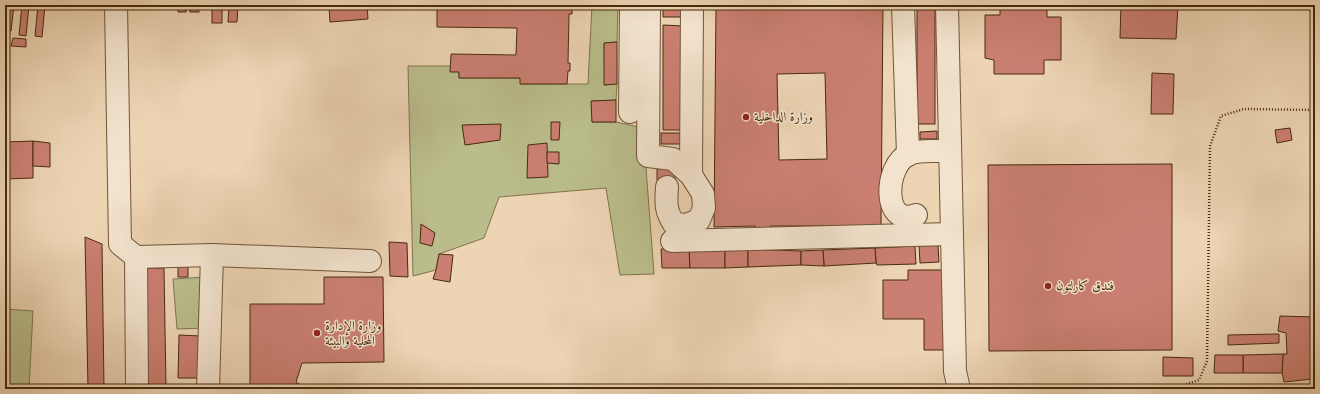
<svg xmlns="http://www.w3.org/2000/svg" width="1320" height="394" viewBox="0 0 1320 394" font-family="Cardo,Amiri,serif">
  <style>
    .green { fill: #babc8b; stroke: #80744c }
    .building { fill: #cb7f72; stroke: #472b0d; fill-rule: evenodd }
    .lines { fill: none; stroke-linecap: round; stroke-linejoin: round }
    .minor-casing { stroke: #705536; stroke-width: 24 }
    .path { stroke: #472b0d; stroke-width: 2.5; stroke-dasharray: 1 2; stroke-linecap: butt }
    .minor { stroke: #f3e3ce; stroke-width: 22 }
    .poi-dot { fill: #8f2418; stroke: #f3e3ce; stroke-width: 1.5 }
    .labels { text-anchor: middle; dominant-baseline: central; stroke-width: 3; stroke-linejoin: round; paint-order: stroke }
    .poi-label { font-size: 13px; fill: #472b0d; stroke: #f3e3ce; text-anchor: start }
  </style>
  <rect width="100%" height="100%" fill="#edd4b3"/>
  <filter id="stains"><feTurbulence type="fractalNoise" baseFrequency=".005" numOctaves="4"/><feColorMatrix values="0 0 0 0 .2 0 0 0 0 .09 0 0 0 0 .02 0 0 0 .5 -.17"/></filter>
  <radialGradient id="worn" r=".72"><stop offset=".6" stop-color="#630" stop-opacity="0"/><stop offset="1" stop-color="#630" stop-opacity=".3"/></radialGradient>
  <!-- green -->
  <g class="green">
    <path d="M592 5H618L617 42 604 43 605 85 617 84 616 100 592 101V122H616L643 128 654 274 620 275 606 188 499 197 484 238 439 254 436 270 413 276 408 66H450L459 72V78H520L521 84H588Z"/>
    <path d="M206 277 207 328 177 329 173 279Z"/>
    <path d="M5 309 33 311 29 389H5Z"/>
  </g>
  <!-- building -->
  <g class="building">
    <path d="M7 5H14L11 31H5Z"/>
    <path d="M22 5H29L26 36 19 35Z"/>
    <path d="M38 5H45L42 37 35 36Z"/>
    <path d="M178 5H187L186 12H178Z"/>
    <rect x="190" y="5" width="9" height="7"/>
    <rect x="212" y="5" width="10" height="18"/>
    <path d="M229 5H238L237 22H228Z"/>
    <path d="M329 5H367L368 19 330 22Z"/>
    <path d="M437 5H572V14H569L568 63H570V71H568L567 84H520V78H459V72H450L451 54 516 55 517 28 437 27Z"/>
    <path d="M663 5H684L685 17H663Z"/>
    <path d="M716 5H883L881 226 825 235 824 226H770L771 235H755V226L714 227ZM825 73 827 159 779 160 777 74Z"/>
    <rect x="917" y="5" width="18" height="119"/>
    <path d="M1000 5H1047V17H1061V60H1044V74H994V60L985 58V15H1000Z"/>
    <path d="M1121 5H1178L1176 39 1120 38Z"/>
    <path d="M663 25 683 26V130H663Z"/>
    <path d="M13 38 26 39V47L11 46Z"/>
    <path d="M617 42V84L604 85V43Z"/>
    <path d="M1152 73 1174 74 1173 114H1151Z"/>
    <path d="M616 100V122H592L591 101Z"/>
    <path d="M551 122H560L559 140H551Z"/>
    <path d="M501 124 500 140 465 145 462 125Z"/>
    <path d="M1290 128 1292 140 1277 143 1275 130Z"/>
    <path d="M937 131V139H920V132Z"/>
    <rect x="661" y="133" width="20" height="11"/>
    <path d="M33 141V178L5 179V142Z"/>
    <path d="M33 141 50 143V167L33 166Z"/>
    <path d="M547 143 548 177 527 178 528 145Z"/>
    <path d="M547 152H559V164L547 163Z"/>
    <path d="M657 163H675V180L657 181Z"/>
    <path d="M1172 164V350L989 351 988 165Z"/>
    <path d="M421 224 435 233 432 246 420 243Z"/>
    <path d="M85 237 102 244 104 389H88Z"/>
    <path d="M389 242 407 243 408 277 390 276Z"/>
    <path d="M919 245H938L939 262 920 263Z"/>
    <path d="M915 246 916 264 877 265 876 263 875 248Z"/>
    <path d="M689 248 690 268H662L661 249Z"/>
    <path d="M689 248H725V268H690Z"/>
    <path d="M725 248 748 249V267L725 268Z"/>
    <path d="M875 248 876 263 824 266 823 250Z"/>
    <path d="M748 249 801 251V265L748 267Z"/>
    <path d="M823 250 824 266 801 265V251Z"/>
    <path d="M439 254 453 255 450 282 433 279 436 270Z"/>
    <path d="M188 260V277H178V261Z"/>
    <path d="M144 268H164L166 389H145Z"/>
    <path d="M908 270H949L948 350H924V319H883V280H908Z"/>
    <path d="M324 277H383L384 362 302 363 296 382 306 389H250V304H324Z"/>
    <path d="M1280 316 1315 317V361L1313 379 1284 382 1282 373 1283 354H1287L1286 333 1278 331Z"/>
    <path d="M1279 334V343L1228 345V335Z"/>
    <path d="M179 335 201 336 200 378H178Z"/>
    <path d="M1283 354 1282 373H1243V355Z"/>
    <path d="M1215 355H1243V373H1214Z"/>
    <path d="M1163 357 1193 358V376H1163Z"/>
  </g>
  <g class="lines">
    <defs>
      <g id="minor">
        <path d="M116 5 120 244 136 257 137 389"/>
        <path d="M649 5 648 156 673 159 691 175 703 194 704 208 699 220 686 225 674 224C665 210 666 203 667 187"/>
        <path d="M903 5 908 155"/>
        <path d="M947 5 955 371 959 389"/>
        <path d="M630 112 631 5"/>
        <path d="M691 175 692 5"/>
        <path d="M916 215C882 228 884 165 909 154 922 149 937 152 950 151"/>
        <path d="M672 241 952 234"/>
        <path d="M136 257 212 255 370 261"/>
        <path d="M208 389 212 255"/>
      </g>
    </defs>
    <!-- minor casing -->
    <use href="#minor" class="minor-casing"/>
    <!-- path -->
    <path class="path" d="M1172 389 1199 380 1207 361 1210 146 1221 116 1244 109 1315 110"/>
    <!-- minor -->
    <use href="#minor" class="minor"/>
  </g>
  <!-- markers -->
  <g class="poi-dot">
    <circle cx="746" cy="117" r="4"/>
    <circle cx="1048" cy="286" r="4"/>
    <circle cx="317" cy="333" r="4"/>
  </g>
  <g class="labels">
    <!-- poi labels -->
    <g class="poi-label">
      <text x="754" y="117">وزارة الداخلية</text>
      <text x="1056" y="286">فندق كارلتون</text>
      <text x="325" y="326">وزارة الإدارة<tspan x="325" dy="15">المحلية والبيئة</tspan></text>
    </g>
  </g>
  <!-- margin -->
  <rect width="1320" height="394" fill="none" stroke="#edd4b3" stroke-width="20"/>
  <rect x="6" y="6" width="1308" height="382" fill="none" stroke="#472b0d" stroke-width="2"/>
  <rect x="10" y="10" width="1300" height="374" fill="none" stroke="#472b0d"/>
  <rect width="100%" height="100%" filter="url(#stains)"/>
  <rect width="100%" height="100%" fill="url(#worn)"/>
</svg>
